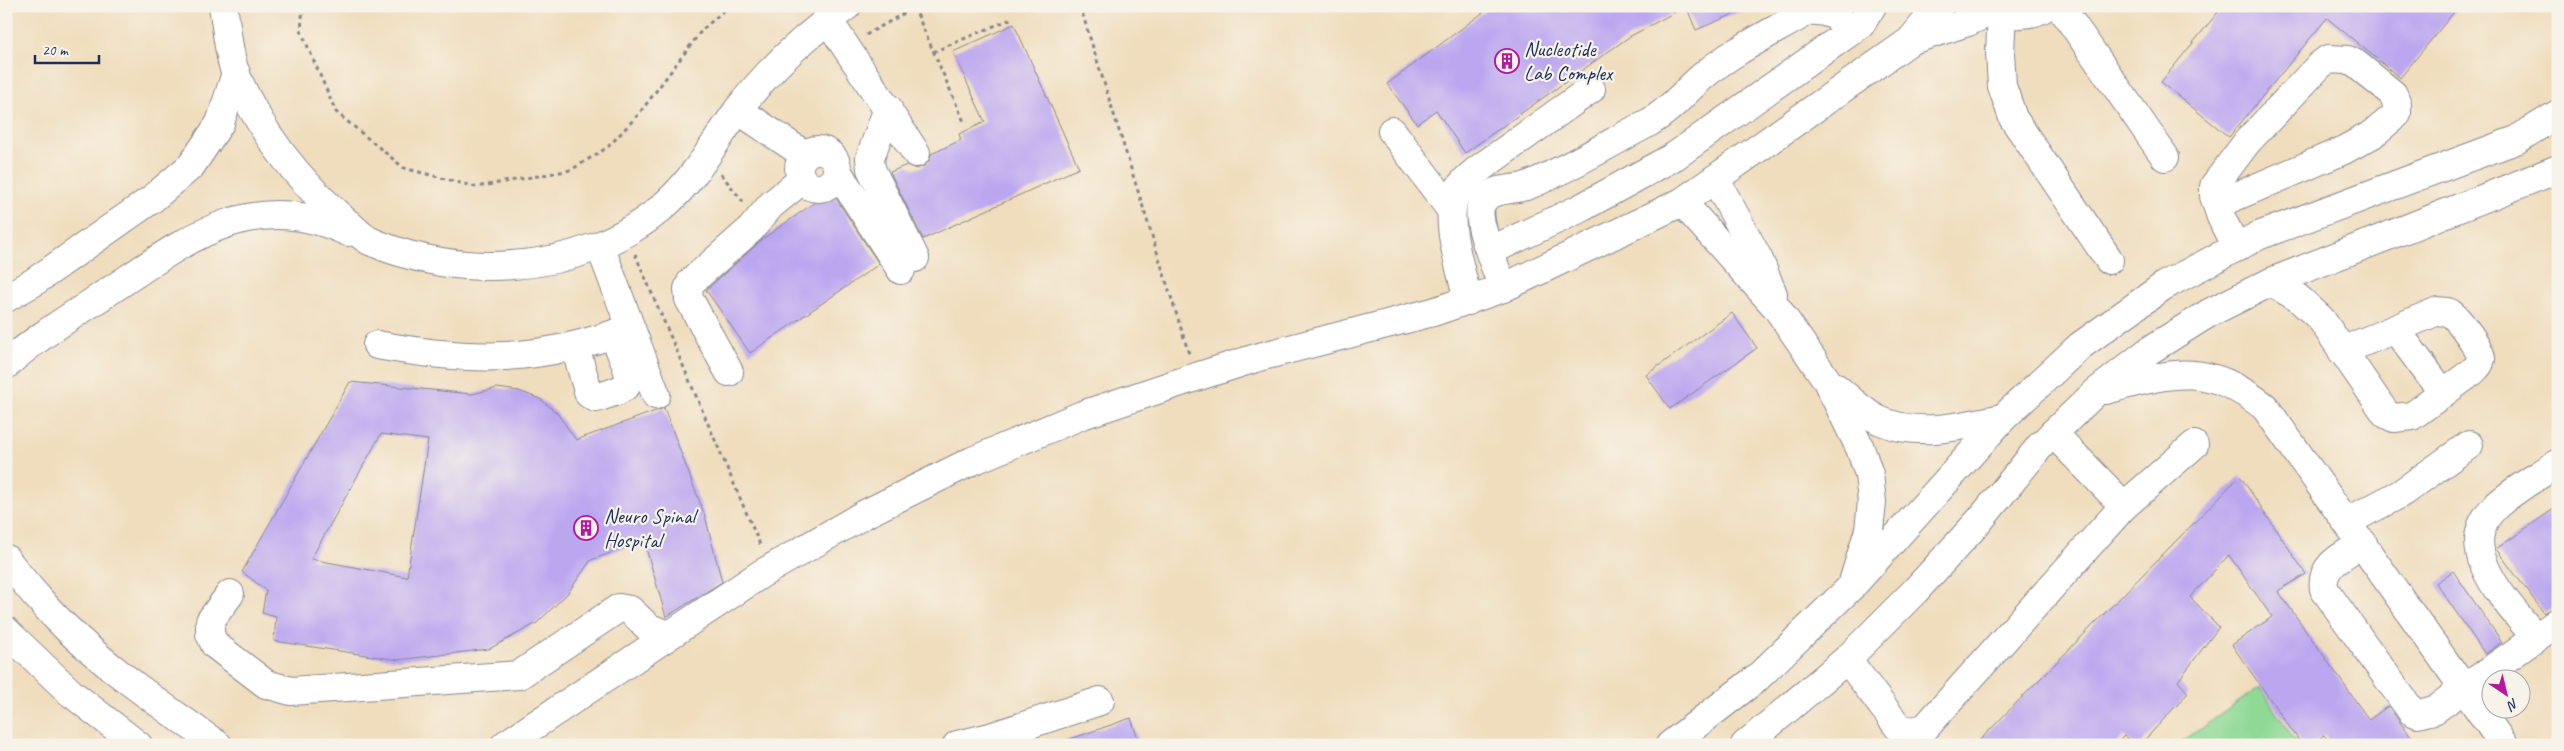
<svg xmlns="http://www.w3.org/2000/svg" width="2564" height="751" viewBox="0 0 2564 751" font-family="Caveat,sans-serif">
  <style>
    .green { fill: #8ed995; stroke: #54847a }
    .building { fill: #bba7f0; fill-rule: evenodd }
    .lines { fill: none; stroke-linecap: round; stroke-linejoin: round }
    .minor-casing { stroke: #86868e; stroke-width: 30 }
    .path { stroke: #86868e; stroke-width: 3; stroke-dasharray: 4 4; stroke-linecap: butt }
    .minor { stroke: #fff; stroke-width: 28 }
    .labels { text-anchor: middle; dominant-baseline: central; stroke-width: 4.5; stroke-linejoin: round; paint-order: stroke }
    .poi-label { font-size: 21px; fill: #1b2f5e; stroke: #f7f3e8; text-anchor: start }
  </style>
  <rect width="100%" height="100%" fill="#f7f3e8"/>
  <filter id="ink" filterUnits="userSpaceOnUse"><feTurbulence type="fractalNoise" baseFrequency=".02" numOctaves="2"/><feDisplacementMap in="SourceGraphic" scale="10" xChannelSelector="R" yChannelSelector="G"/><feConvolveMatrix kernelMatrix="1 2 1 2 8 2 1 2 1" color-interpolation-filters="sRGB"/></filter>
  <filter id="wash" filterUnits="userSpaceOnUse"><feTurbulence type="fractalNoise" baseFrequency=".0096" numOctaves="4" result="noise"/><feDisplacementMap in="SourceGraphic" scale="20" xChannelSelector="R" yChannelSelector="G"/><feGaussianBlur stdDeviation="1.12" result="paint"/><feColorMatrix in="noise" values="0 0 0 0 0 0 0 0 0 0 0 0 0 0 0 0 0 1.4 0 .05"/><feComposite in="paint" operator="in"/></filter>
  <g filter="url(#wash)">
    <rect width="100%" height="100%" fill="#f0ddbd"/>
    <!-- green -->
    <path class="green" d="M2260 687 2298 745H2177Z"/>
    <g id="blocks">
      <!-- building -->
      <g class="building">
        <path d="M1492 6H1686L1629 37 1465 153 1436 110 1417 124 1387 84Z"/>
        <path d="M1686 6H1753L1696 30Z"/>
        <path d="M2223 6H2459L2400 78 2327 18 2229 137 2161 82Z"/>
        <path d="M1014 24 1079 168 923 239 890 172 907 165 916 169 924 166 930 160 931 154 961 140 959 134 985 122 953 52Z"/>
        <path d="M831 191 879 264 750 353 706 290 764 238Z"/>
        <path d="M1732 313 1757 348 1670 409 1646 375Z"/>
        <path d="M350 382 472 394 497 388 519 391 540 399 557 413 576 440 664 408 705 516 722 582 666 617 644 541 591 560 567 594 537 623 489 649 398 660 274 641 276 617 262 613 266 590 242 572ZM381 434 428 440 407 577 311 559Z"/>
        <path d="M2240 476 2306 574 2278 591 2369 720 2388 706 2417 745H2331L2324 735 2311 745H2302L2232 645 2272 617 2229 555 2190 597 2219 627 2178 681 2188 693 2140 745H2135L2124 736 2115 745H1975Z"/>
        <path d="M2558 506V606L2544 613 2496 549Z"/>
        <path d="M2453 571 2502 642 2485 654 2436 583Z"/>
        <path d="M1131 718 1140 745H1062V742Z"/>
      </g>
    </g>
  </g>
  <g filter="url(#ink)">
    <use href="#blocks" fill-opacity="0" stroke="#86868e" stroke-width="1"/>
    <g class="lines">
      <defs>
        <g id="minor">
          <path d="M223 6C227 28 228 54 236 75 260 132 299 181 345 221 353 227 362 238 372 242 416 261 467 269 513 265 570 261 626 241 668 202 696 176 715 142 737 111 767 71 806 35 847 6"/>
          <path d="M1992 6C2007 18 2032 16 2047 6"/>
          <path d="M2060 6 2165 157"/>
          <path d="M2002 12 2000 52 2002 86 2013 118 2109 260"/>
          <path d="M828 20 916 153"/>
          <path d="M1912 40 1968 22 1996 9"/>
          <path d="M888 108 870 158 871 169 915 258"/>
          <path d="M738 110 805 155"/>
          <path d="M1392 131 1451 210"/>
          <circle cx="818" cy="169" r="19"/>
          <path d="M837 171 901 270"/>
          <path d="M1716 180 1759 260 1773 294"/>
          <path d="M1682 202 1777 308 1826 379 1860 448 1869 474 1872 502 1869 530 1854 579"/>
          <path d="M2218 204 2342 151 2373 134 2397 114V104L2393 94 2356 64 2348 60 2328 59 2320 65 2247 142 2214 186V196L2221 217 2236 248"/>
          <path d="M600 246 656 395"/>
          <path d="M1490 251 1579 209 1675 156 1861 24 1872 6"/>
          <path d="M2271 282 2298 298 2321 319 2386 414 2394 418 2412 416 2472 372C2476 368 2480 365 2481 359 2482 350 2458 318 2450 313 2447 311 2442 312 2438 311L2342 351"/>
          <path d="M1503 288C1497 270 1472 216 1483 201 1491 187 1515 191 1529 185 1570 168 1610 143 1650 122 1672 109 1684 92 1703 76 1734 50 1773 32 1808 11 1829 9 1838 17 1852 30"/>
          <path d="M6 298 34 282 152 199 191 166 220 123 236 73"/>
          <path d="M1468 301C1462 272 1443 220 1456 194 1460 184 1468 178 1476 171L1591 89"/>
          <path d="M2396 330 2443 393"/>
          <path d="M377 345C470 362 540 363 630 328"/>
          <path d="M575 347 589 394 596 398C639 385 633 384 618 345"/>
          <path d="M6 365C35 338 72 316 105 294 184 242 250 186 348 232"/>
          <path d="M729 372 689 299 688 289 691 282 751 229 771 205 802 180"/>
          <path d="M1834 386C1849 398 1864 414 1881 421 1920 438 1964 425 2003 418"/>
          <path d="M2106 390C2174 372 2205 361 2265 407L2504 745"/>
          <path d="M2053 433 2124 506"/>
          <path d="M2348 521 2400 494 2469 445"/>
          <path d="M2363 543C2345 555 2320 564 2324 589L2407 705 2411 711 2418 714 2434 710 2558 622"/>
          <path d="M6 559C17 573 28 587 40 600 88 656 158 703 218 745"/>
          <path d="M230 594 210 621V634L215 645 266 684 291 691 519 675 619 608 630 610 649 628 669 635"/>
          <path d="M6 631 71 693 138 745"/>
          <path d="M2536 638C2510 605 2451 549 2495 507 2513 490 2537 477 2558 463"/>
          <path d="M1847 659 1899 728 1912 731 1925 728 2124 506 2194 445"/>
          <path d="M505 745 761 574 865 514 972 461 1082 415 1196 377 1259 357 1433 312 1503 288 1682 202 1910 41 1939 6"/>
          <path d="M957 745 990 737 1100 701"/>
          <path d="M1670 745 1757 678 1853 585 2003 418 2080 346 2165 285 2258 236 2516 140 2558 114"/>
          <path d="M1745 745 1847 659 1915 591 1980 520 2041 445 2095 393 2150 350 2209 313 2271 282 2558 169"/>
        </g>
      </defs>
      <!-- minor casing -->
      <use href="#minor" class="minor-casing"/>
      <!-- path -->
      <g class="path">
        <path d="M303 6 301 31 336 112 404 168 476 187 571 170 608 147 638 115 702 30 729 6"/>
        <path d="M1080 6 1189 354"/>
        <path d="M914 7 965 124"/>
        <path d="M866 35 915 7"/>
        <path d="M933 52 1013 18"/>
        <path d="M721 174 744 203"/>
        <path d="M635 254 761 547"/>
      </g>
      <!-- minor -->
      <use href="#minor" class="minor"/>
    </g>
  </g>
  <!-- icons -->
  <defs>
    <symbol id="building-ring" viewBox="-11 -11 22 22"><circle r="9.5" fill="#f7f3e8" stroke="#b5179e" stroke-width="1.5"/><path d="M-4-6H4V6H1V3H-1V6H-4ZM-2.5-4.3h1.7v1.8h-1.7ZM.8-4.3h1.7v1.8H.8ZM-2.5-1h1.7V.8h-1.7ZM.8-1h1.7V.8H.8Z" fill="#b5179e"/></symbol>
  </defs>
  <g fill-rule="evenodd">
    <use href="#building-ring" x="1493" y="47" width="28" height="28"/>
    <use href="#building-ring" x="572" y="514" width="28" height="28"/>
  </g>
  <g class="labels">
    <!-- poi labels -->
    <g class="poi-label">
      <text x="1524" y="49">Nucleotide<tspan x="1524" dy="24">Lab Complex</tspan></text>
      <text x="604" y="516">Neuro Spinal<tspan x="604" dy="24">Hospital</tspan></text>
    </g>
  </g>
  <!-- margin -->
  <rect width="2564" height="751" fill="none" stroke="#f7f3e8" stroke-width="25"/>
  <!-- north arrow -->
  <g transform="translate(2506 694) rotate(145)"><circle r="24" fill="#f7f3e8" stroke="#9fa5b1"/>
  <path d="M0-4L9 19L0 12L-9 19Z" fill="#b5179e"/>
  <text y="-8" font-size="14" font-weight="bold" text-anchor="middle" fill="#1b2f5e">N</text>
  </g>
  <!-- scale -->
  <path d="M35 55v8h64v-8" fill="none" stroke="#1b2f5e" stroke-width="2.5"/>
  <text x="42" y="55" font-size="15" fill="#1b2f5e" stroke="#f7f3e8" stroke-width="4" paint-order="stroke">20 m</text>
</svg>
